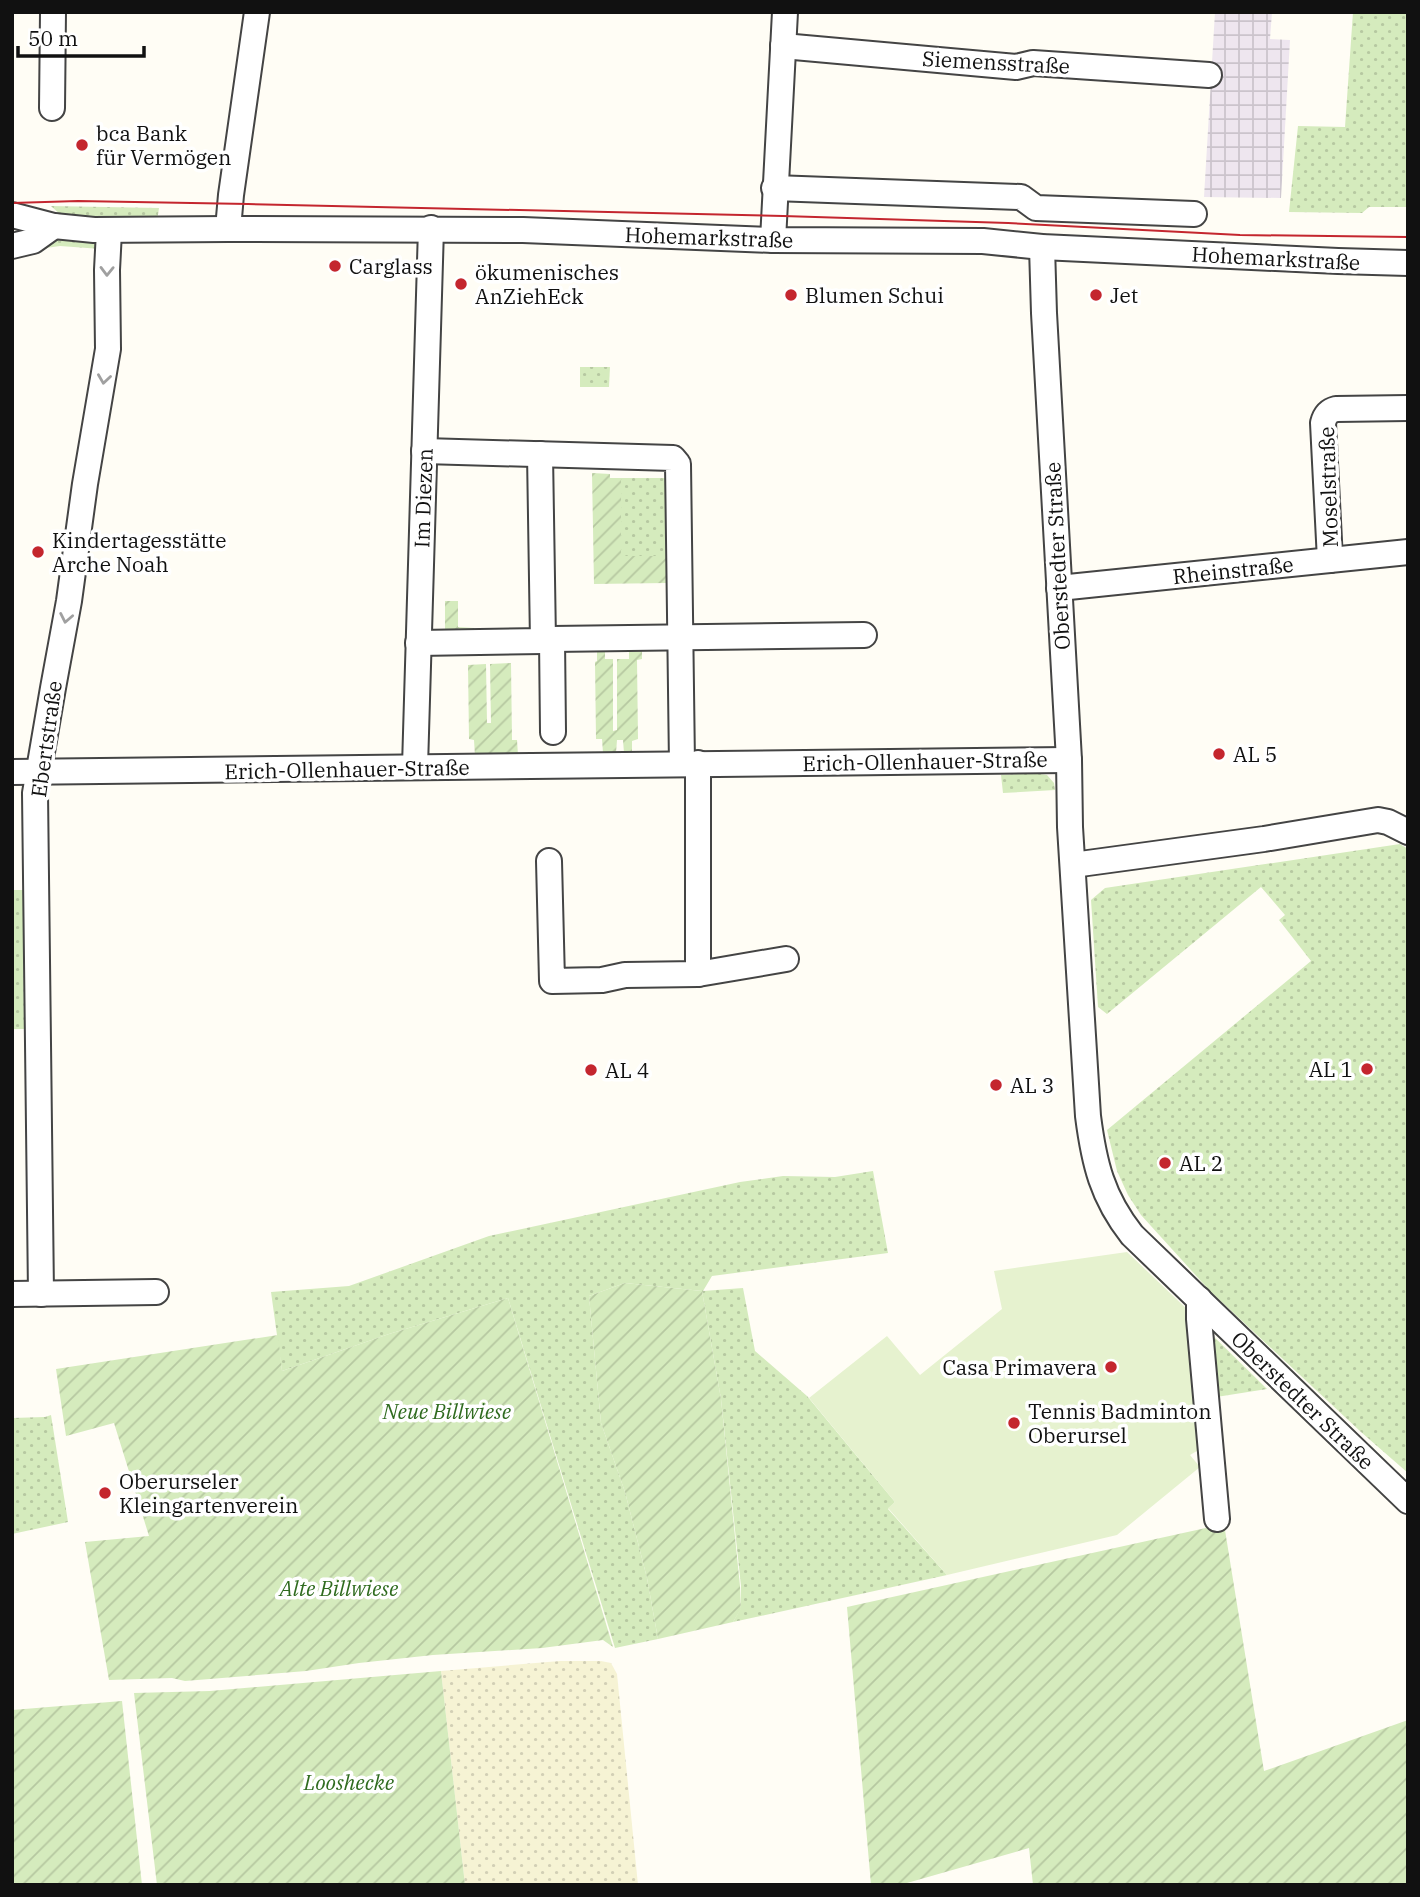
<svg xmlns="http://www.w3.org/2000/svg" width="1420" height="1897" viewBox="0 0 1420 1897" font-family="'IBM Plex Serif',serif">
  <style>
    .industrial { fill: url(#industrial-grid) }
    .farmland { fill: url(#farmland-dots) }
    .grass { fill: url(#grass-dots) }
    .garden { fill: url(#garden-furrows) }
    .pitch { fill: #e6f2cf }
    .lines { fill: none; stroke-linecap: round; stroke-linejoin: round }
    .minor-casing { stroke: #444; stroke-width: 28 }
    .minor { stroke: #fff; stroke-width: 24 }
    .tram { stroke: #c4262e; stroke-width: 2 }
    .oneway { stroke: #a0a0a0 }
    .poi-dot { fill: #c4262e; stroke: #fff; stroke-width: 2.5 }
    .labels { text-anchor: middle; dominant-baseline: central; stroke-width: 7; stroke-linejoin: round; paint-order: stroke }
    .street-label { font-size: 21px; fill: #111; stroke: #fff }
    .poi-label { font-size: 21px; fill: #111; stroke: #fff; text-anchor: start }
    .park-label { font-size: 21px; font-style: italic; fill: #2f6b1f; stroke: #fff }
  </style>
  <defs>
    <pattern id="industrial-grid" width="8" height="8" patternUnits="userSpaceOnUse" patternTransform="scale(1.75)"><rect width="8" height="8" fill="#eee6ef"/><path d="M0 4h8M4 0v8" fill="none" stroke="#cbc4cc"/></pattern>
    <pattern id="farmland-dots" width="8" height="8" patternUnits="userSpaceOnUse" patternTransform="scale(1.75)"><rect width="8" height="8" fill="#f6f3d4"/><path d="M2 2h.1M6 6h.1" fill="none" stroke="#d2cfb5" stroke-width="1.8" stroke-linecap="round"/></pattern>
    <pattern id="grass-dots" width="8" height="8" patternUnits="userSpaceOnUse" patternTransform="scale(1.75)"><rect width="8" height="8" fill="#d5ebbd"/><path d="M2 2h.1M6 6h.1" fill="none" stroke="#b6c8a1" stroke-width="1.8" stroke-linecap="round"/></pattern>
    <pattern id="garden-furrows" width="10" height="10" patternUnits="userSpaceOnUse" patternTransform="scale(1.75)"><rect width="10" height="10" fill="#d5ebbd"/><path d="M-1 1l2-2M0 10L10 0M9 11l2-2" fill="none" stroke="#b6c8a1"/></pattern>
  </defs>
  <rect width="100%" height="100%" fill="#fffdf5"/>
  <!-- industrial -->
  <path class="industrial" d="M1215 12H1272L1270 39 1290 40 1281 198 1204 197Z"/>
  <!-- farmland -->
  <path class="farmland" d="M560 1661H601L611 1663 617 1674 638 1885H465L441 1671Z"/>
  <!-- grass -->
  <g class="grass">
    <path d="M1353 12H1408V207H1369L1362 213 1289 212 1298 126 1345 127Z"/>
    <path d="M51 206 159 208 157 221 63 217Z"/>
    <path d="M57 235 102 238 101 249 60 246 38 249Z"/>
    <path d="M580 367H610L609 387H580Z"/>
    <path d="M621 478H667V556L621 557Z"/>
    <path d="M1034 773 1047 775 1054 783 1055 790 1003 793 1001 775Z"/>
    <path d="M1400 844 1408 849V1473L1361 1432 1210 1291 1141 1215 1128 1195 1117 1171 1107 1130 1311 961 1279 920 1285 915 1261 887 1107 1014 1098 1007 1091 900 1105 888Z"/>
    <path d="M12 890H23L24 1029H12Z"/>
    <path d="M873 1171 888 1253 712 1276 703 1291 743 1288 755 1351 807 1396 895 1502 888 1509 947 1575 733 1622 741 1608V1586L721 1399 702 1291 625 1283 589 1296 601 1423 625 1492 647 1578 658 1639 615 1648 508 1298 389 1334 282 1371 271 1292 349 1286 489 1236 740 1182 783 1176 835 1177Z"/>
    <path d="M1204 1327 1267 1389 1210 1398Z"/>
    <path d="M51 1415 68 1522 12 1534V1418L45 1417Z"/>
  </g>
  <!-- garden -->
  <g class="garden">
    <path d="M592 473 610 474V478H621V556H667V583L594 584Z"/>
    <path d="M445 601H458V627L474 628V637L445 636Z"/>
    <path d="M597 646 605 647V659H613V731L617 730V659H629V646H642V659L637 660 638 739 632 741V753H624L623 740H617L616 753H603L602 739H596L595 662 597 661Z"/>
    <path d="M511 663 512 740H517L518 755 475 756 474 740 469 739 468 665 486 664 487 723H491L490 664Z"/>
    <path d="M625 1283 702 1291 721 1399 740 1586 741 1609 733 1622 658 1639 647 1578 625 1492 601 1423 589 1296Z"/>
    <path d="M508 1298 613 1647 603 1640 542 1648 433 1655 359 1663 306 1671 185 1681 172 1678 109 1680 85 1542 149 1536 114 1423 66 1436 56 1369 278 1335 282 1371 389 1334Z"/>
    <path d="M1224 1524 1264 1771 1408 1720V1885H1033L1029 1848 900 1885H871L847 1607Z"/>
    <path d="M441 1671 465 1885H157L134 1693 210 1691Z"/>
    <path d="M122 1701 142 1885H12V1710Z"/>
  </g>
  <!-- pitch -->
  <path class="pitch" d="M1127 1252 1190 1312 1202 1448 1190 1455 1200 1467 1117 1535 947 1575 888 1508 895 1502 809 1398 887 1336 920 1375 1002 1309 994 1271Z"/>
  <g class="lines">
    <defs>
      <g id="minor">
        <path d="M783 46 1016 67 1033 63 1209 75"/>
        <path d="M52 108 53 12"/>
        <path d="M774 188 1021 197 1036 208 1194 214"/>
        <path d="M12 215 54 226 94 230 228 229 523 230 773 240 983 241 1042 247 1338 261 1408 263"/>
        <path d="M228 229 231 195 257 12"/>
        <path d="M773 240 785 12"/>
        <path d="M12 246 33 241 54 226"/>
        <path d="M1042 247 1044 313 1069 760 1070 827 1088 1116C1094 1163 1102 1197 1132 1235L1408 1501"/>
        <path d="M424 451 673 458 678 464 682 764"/>
        <path d="M540 454 543 641"/>
        <path d="M1330 560 1323 423C1325 415 1328 411 1336 409L1408 408"/>
        <path d="M1059 588 1408 552"/>
        <path d="M552 639 553 732"/>
        <path d="M418 643 543 641 552 639 864 635"/>
        <path d="M698 763V974"/>
        <path d="M415 767 431 228"/>
        <path d="M12 772 1069 760"/>
        <path d="M549 861 552 981 602 980 625 975 698 974 786 959"/>
        <path d="M1073 865 1264 839 1378 820 1388 822 1408 832"/>
        <path d="M12 1294 156 1292"/>
        <path d="M41 1294 35 793 53 688 69 601 85 484 108 349 107 270 109 231"/>
        <path d="M1199 1299V1319L1217 1519"/>
      </g>
    </defs>
    <!-- minor casing -->
    <use href="#minor" class="minor-casing"/>
    <!-- minor -->
    <use href="#minor" class="minor"/>
    <!-- tram -->
    <path class="tram" d="M12 203 78 201 248 204 783 216 1008 223 1240 235 1408 237"/>
  </g>
  <!-- one-way arrows -->
  <defs><path id="oneway-chevron" d="M-2-3.5L2.5 0L-2 3.5" fill="none" stroke-width="1.6" stroke-linecap="round" stroke-linejoin="round" transform="scale(1.75)"/></defs>
  <g class="oneway">
    <use href="#oneway-chevron" transform="translate(107 271) rotate(91)"/>
    <use href="#oneway-chevron" transform="translate(104 379) rotate(98)"/>
    <use href="#oneway-chevron" transform="translate(66 618) rotate(101)"/>
  </g>
  <!-- markers -->
  <g class="poi-dot">
    <circle cx="82" cy="145" r="7"/>
    <circle cx="335" cy="266" r="7"/>
    <circle cx="461" cy="284" r="7"/>
    <circle cx="791" cy="295" r="7"/>
    <circle cx="1096" cy="295" r="7"/>
    <circle cx="38" cy="552" r="7"/>
    <circle cx="1219" cy="754" r="7"/>
    <circle cx="1367" cy="1069" r="7"/>
    <circle cx="591" cy="1070" r="7"/>
    <circle cx="996" cy="1085" r="7"/>
    <circle cx="1165" cy="1163" r="7"/>
    <circle cx="1111" cy="1367" r="7"/>
    <circle cx="1014" cy="1423" r="7"/>
    <circle cx="105" cy="1493" r="7"/>
  </g>
  <g class="labels">
    <!-- street labels -->
    <g class="street-label">
      <text transform="translate(996 62) rotate(3)">Siemensstraße</text>
      <text transform="translate(709 237) rotate(2)">Hohemarkstraße</text>
      <text transform="translate(1276 258) rotate(3)">Hohemarkstraße</text>
      <text transform="translate(1328 487) rotate(-92)">Moselstraße</text>
      <text transform="translate(423 498) rotate(-88)">Im Diezen</text>
      <text transform="translate(1057 556) rotate(-93)">Oberstedter Straße</text>
      <text transform="translate(1233 570) rotate(-6)">Rheinstraße</text>
      <text transform="translate(46 739) rotate(-82)">Ebertstraße</text>
      <text transform="translate(925 761) rotate(-1)">Erich-Ollenhauer-Straße</text>
      <text transform="translate(347 769) rotate(-1)">Erich-Ollenhauer-Straße</text>
      <text transform="translate(1303 1400) rotate(44)">Oberstedter Straße</text>
    </g>
    <!-- poi labels -->
    <g class="poi-label">
      <text x="96" y="133">bca Bank<tspan x="96" dy="24">für Vermögen</tspan></text>
      <text x="349" y="266">Carglass</text>
      <text x="475" y="272">ökumenisches<tspan x="475" dy="24">AnZiehEck</tspan></text>
      <text x="805" y="295">Blumen Schui</text>
      <text x="1110" y="295">Jet</text>
      <text x="52" y="540">Kindertagesstätte<tspan x="52" dy="24">Arche Noah</tspan></text>
      <text x="1233" y="754">AL 5</text>
      <text x="1353" y="1069" text-anchor="end">AL 1</text>
      <text x="605" y="1070">AL 4</text>
      <text x="1010" y="1085">AL 3</text>
      <text x="1179" y="1163">AL 2</text>
      <text x="1097" y="1367" text-anchor="end">Casa Primavera</text>
      <text x="1028" y="1411">Tennis Badminton<tspan x="1028" dy="24">Oberursel</tspan></text>
      <text x="119" y="1481">Oberurseler<tspan x="119" dy="24">Kleingartenverein</tspan></text>
    </g>
    <!-- park labels -->
    <g class="park-label">
      <text x="447" y="1411">Neue Billwiese</text>
      <text x="339" y="1588">Alte Billwiese</text>
      <text x="349" y="1782">Looshecke</text>
    </g>
  </g>
  <!-- border -->
  <rect width="1420" height="1897" fill="none" stroke="#111111" stroke-width="28"/>
  <!-- scale -->
  <path d="M18 46v10h126v-10" fill="none" stroke="#111111" stroke-width="3.5"/>
  <text x="28" y="46" font-size="21" fill="#111111" stroke="#ffffff" stroke-width="5" paint-order="stroke">50 m</text>
</svg>
